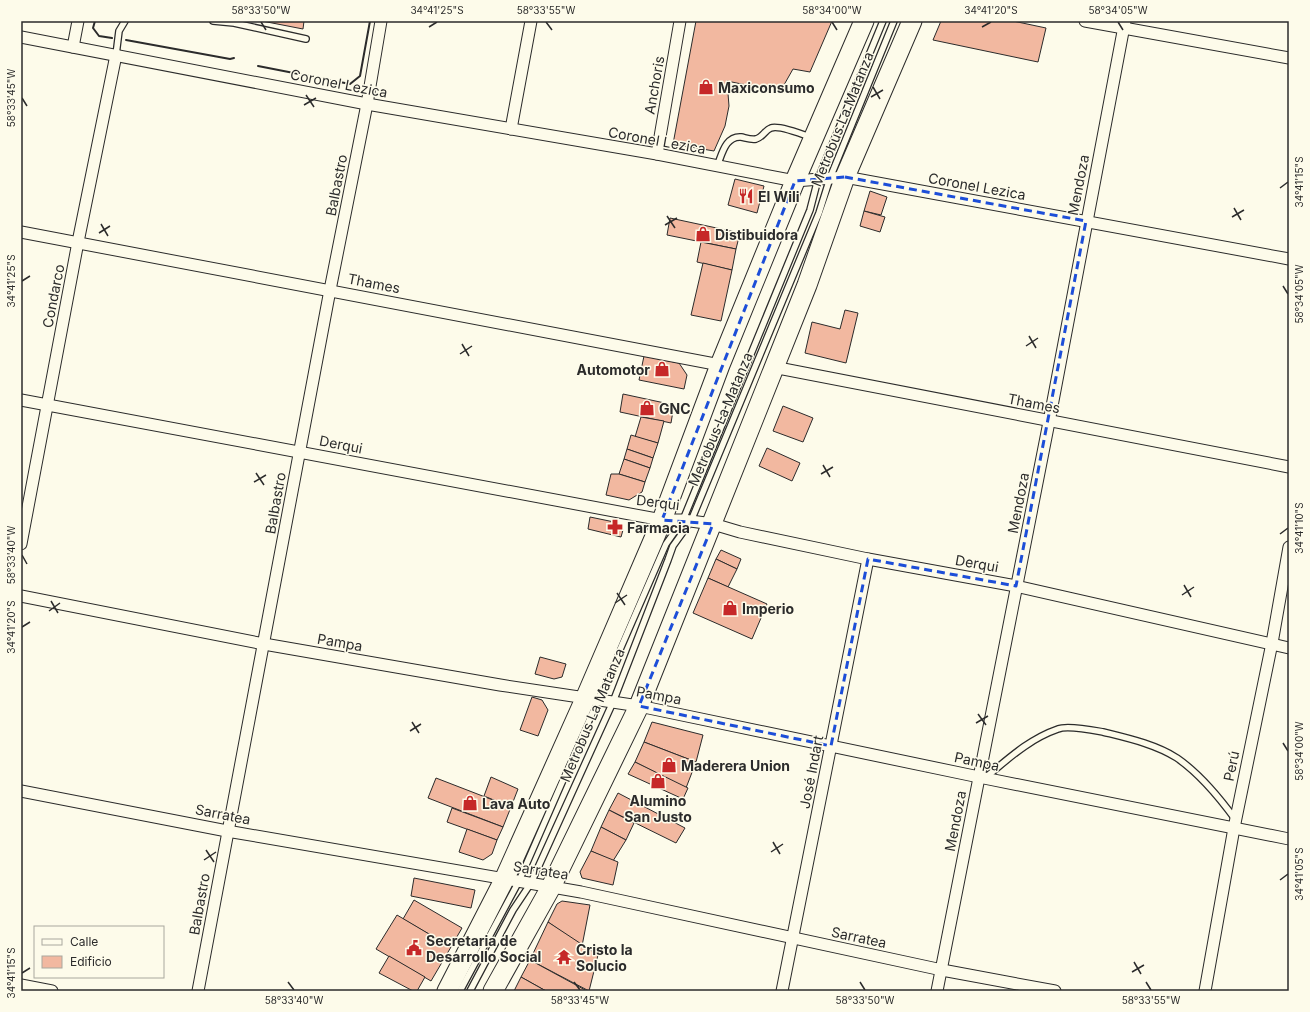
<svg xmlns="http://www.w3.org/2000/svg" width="1310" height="1012" viewBox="0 0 1310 1012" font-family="Inter,sans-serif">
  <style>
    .building { fill: #f2b8a0; stroke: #2b2b2b }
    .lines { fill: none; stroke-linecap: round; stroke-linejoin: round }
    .service-casing { stroke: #2b2b2b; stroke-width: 8 }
    .minor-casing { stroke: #2b2b2b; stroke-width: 13 }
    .trunk-casing { stroke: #2b2b2b; stroke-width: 21 }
    .service { stroke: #fdfbea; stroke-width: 5.5 }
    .minor { stroke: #fdfbea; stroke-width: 11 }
    .trunk { stroke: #fdfbea; stroke-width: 19 }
    .wall { stroke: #2b2b2b; stroke-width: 2 }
    .marked { fill: none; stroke: #1d4ed8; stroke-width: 3; stroke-dasharray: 8 5; stroke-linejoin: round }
    .ticks { fill: none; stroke: #2b2b2b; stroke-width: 1.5 }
    .labels { text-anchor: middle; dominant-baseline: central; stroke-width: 3; stroke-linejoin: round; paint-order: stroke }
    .street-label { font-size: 14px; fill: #2b2b2b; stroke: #fdfbea }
    .poi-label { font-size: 14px; font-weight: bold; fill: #2b2b2b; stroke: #fdfbea; text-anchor: start }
    .neatline { fill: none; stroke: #2b2b2b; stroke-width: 1.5 }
    .ticks-label { font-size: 10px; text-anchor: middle; fill: #2b2b2b }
  </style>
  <rect width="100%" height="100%" fill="#fdfbea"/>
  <!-- building -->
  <g class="building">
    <path d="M262 21H304L303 29Z"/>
    <path d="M696 21H832L810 72 793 69 780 92 727 81 729 106 725 126 714 151 673 144Z"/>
    <path d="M941 21H1013L1046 28 1038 62 933 40Z"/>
    <path d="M735 179 764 186 757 213 728 205Z"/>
    <path d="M870 191 887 197 881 215 864 211Z"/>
    <path d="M864 211 885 217 880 232 860 226Z"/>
    <path d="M670 218 740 233 736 249 667 235Z"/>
    <path d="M701 242 736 249 732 270 697 262Z"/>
    <path d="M703 263 732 270 721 321 691 315Z"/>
    <path d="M845 310 858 313 846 363 805 353 812 322 840 329Z"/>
    <path d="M644 356 679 363 687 375 684 389 639 380Z"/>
    <path d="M623 394 674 405 671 423 620 412Z"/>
    <path d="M783 406 813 418 803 442 773 431Z"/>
    <path d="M641 417 664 421 658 443 635 437Z"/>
    <path d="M631 435 658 443 653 458 627 449Z"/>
    <path d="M767 448 800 463 792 481 759 466Z"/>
    <path d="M627 449 653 458 650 468 624 459Z"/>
    <path d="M624 459 650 468 645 482 619 474Z"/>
    <path d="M611 474H619L645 482 642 492 629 500 606 495Z"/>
    <path d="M590 517 619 523 623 530 621 537 588 529Z"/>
    <path d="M721 550 741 559 737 569 716 559Z"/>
    <path d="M716 559 737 569 728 587 708 578Z"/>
    <path d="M708 578 767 604 752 639 693 613Z"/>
    <path d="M540 657 566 664 562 677 554 679 535 674Z"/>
    <path d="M532 697 542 700 548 710 538 736 520 730Z"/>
    <path d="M652 722 703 735 696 762 644 742Z"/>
    <path d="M644 742 696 762 686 788 635 762Z"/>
    <path d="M635 762 688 788 683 799 628 774Z"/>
    <path d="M491 777 518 789 511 807 484 796Z"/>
    <path d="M436 778 511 807 503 827 428 798Z"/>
    <path d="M618 793 685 828 676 843 609 810Z"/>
    <path d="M452 808 503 827 497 840 447 822Z"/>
    <path d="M609 810 634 823 626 840 601 827Z"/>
    <path d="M601 827 626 840 613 861 591 851Z"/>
    <path d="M467 829 497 840 492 854 483 860 459 852Z"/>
    <path d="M591 851 618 862 613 885 582 878 580 872Z"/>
    <path d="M414 878 475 890 471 908 411 896Z"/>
    <path d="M414 900 462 928 451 947 403 919Z"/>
    <path d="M562 901 590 905 582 946 548 922 557 904Z"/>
    <path d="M397 915 451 947 431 981 376 949Z"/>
    <path d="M548 922 598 955 589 991 530 960Z"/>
    <path d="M389 956 425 977 417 991H413L379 973Z"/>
    <path d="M530 960 587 991H546L521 977Z"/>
    <path d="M521 977 546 991H514Z"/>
  </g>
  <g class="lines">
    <defs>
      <g id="service">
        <path d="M213 21 234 23 306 39"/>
        <path d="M116 55 119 31 125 21"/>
        <path d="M717 166C722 155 725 136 741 137 746 138 751 140 756 139 763 137 765 130 771 128 778 125 802 134 810 137"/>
        <path d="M985 778C1008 759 1029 739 1058 729 1067 725 1092 730 1103 732 1127 738 1155 744 1177 758 1200 774 1219 797 1235 819"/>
        <path d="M460 991 519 881 666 544 683 520 810 210 818 179 883 21"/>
        <path d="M470 991 513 910 531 883 613 702 668 560 673 546 691 521 819 213 830 178 894 21"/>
      </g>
      <g id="minor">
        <path d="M1085 21 1289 58"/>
        <path d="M21 37 367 104 657 154 795 181 845 177 1289 259"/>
        <path d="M73 47 78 21"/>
        <path d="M511 129 531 21"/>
        <path d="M657 154 680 21"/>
        <path d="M21 232 720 365"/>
        <path d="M773 367 1289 467"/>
        <path d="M21 400 662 520H683L713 524 740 532 868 559 1016 586 1289 648"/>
        <path d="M21 544 78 242 116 55"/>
        <path d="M21 596 264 644 500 685 639 706 979 777 1289 839"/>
        <path d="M21 791 227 831 581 892 942 970 1055 991"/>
        <path d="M21 985 52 991"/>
        <path d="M198 991 330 290 367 104 381 21"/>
        <path d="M782 991 868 559"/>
        <path d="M937 991 1049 422 1125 21"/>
        <path d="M1205 991 1234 828 1272 643 1289 547"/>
      </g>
      <g id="trunk">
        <path d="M447 991 504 880 585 699 662 520 720 365 795 181 864 21"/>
        <path d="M493 991 551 887 639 706 807 285 845 177 912 21"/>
      </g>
    </defs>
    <!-- service casing -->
    <use href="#service" class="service-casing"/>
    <!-- minor casing -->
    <use href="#minor" class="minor-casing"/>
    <!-- trunk casing -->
    <use href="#trunk" class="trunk-casing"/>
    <!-- service -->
    <use href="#service" class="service"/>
    <!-- minor -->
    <use href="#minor" class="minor"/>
    <!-- trunk -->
    <use href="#trunk" class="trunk"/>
    <!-- wall -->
    <g class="wall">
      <path d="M95 21 93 28 99 36 112 38"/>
      <path d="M126 40 230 59 234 58"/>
      <path d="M258 66 350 84 360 76 370 21"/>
    </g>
  </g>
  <!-- marked area -->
  <path class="marked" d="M845 177 1086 221 1016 586 868 559 831 746 639 706 713 524 662 520 795 181Z"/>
  <!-- ticks -->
  <path class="ticks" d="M261 22 266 30M546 22 552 30M832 22 837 30M1118 22 1123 30M429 27 437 22M982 27 991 22M873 87 880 99M306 95 314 107M871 97 883 90M22 98 27 106M304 105 316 98M1280 188 1288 182M1234 208 1241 220M667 216 675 228M1232 217 1244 210M101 224 108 236M665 225 677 218M99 233 110 226M22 281 30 276M1283 286 1288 294M1029 336 1036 348M462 344 469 356M1026 346 1038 338M460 354 472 346M823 465 830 477M256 473 264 485M821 474 833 467M254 482 266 475M1280 534 1288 528M22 555 27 564M1184 585 1191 597M617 593 625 605M1182 595 1194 587M51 601 58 613M615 603 627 595M49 611 60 603M22 627 30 622M978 714 986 725M412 722 419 733M976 723 988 716M410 731 421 724M1283 743 1288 751M773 842 780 854M206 850 214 862M771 852 783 844M204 860 216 852M1280 880 1288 874M1134 962 1141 974M1132 972 1144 965M22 973 30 968M288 982 294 990M574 982 580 990M860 982 865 990M1146 982 1151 990"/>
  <!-- icons -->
  <defs>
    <symbol id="shop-bare" viewBox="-9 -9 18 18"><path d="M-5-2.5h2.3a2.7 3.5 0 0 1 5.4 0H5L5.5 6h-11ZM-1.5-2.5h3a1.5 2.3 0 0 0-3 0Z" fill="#c62828" stroke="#fdfbea" stroke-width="2.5" paint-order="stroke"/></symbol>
    <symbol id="restaurant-bare" viewBox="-9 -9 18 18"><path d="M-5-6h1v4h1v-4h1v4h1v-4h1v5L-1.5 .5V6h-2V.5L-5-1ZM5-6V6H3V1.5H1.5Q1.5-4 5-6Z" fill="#c62828" stroke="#fdfbea" stroke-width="2.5" paint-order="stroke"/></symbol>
    <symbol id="pharmacy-bare" viewBox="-9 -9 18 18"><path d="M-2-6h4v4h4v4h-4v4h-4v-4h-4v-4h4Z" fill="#c62828" stroke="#fdfbea" stroke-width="2.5" paint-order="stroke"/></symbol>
    <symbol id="civic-bare" viewBox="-9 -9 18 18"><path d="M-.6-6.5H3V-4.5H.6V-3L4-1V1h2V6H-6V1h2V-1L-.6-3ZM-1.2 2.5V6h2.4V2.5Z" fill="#c62828" stroke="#fdfbea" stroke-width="2.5" paint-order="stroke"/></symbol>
    <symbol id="temple-bare" viewBox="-9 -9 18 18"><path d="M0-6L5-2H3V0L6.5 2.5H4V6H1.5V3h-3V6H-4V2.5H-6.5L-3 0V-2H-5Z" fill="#c62828" stroke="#fdfbea" stroke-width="2.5" paint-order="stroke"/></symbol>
  </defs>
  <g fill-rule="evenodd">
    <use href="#shop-bare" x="695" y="76" width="22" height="22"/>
    <use href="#restaurant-bare" x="735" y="185" width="22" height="22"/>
    <use href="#shop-bare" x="692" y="223" width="22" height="22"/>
    <use href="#shop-bare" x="651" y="358" width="22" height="22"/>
    <use href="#shop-bare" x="636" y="397" width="22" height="22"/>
    <use href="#pharmacy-bare" x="604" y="516" width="22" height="22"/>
    <use href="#shop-bare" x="719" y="597" width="22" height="22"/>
    <use href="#shop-bare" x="658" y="754" width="22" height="22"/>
    <use href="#shop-bare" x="647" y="770" width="22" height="22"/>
    <use href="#shop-bare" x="459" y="792" width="22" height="22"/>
    <use href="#civic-bare" x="403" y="937" width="22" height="22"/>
    <use href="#temple-bare" x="553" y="946" width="22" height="22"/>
  </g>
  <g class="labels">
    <!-- street labels -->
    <g class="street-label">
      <text transform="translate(339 83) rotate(11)">Coronel Lezica</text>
      <text transform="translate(654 85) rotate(-80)">Anchoris</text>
      <text transform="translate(842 119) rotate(-68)">Metrobus La Matanza</text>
      <text transform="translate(657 140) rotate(10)">Coronel Lezica</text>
      <text transform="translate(336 185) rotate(-79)">Balbastro</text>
      <text transform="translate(1078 185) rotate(-79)">Mendoza</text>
      <text transform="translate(977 186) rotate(10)">Coronel Lezica</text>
      <text transform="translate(374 283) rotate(11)">Thames</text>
      <text transform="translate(53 296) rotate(-79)">Condarco</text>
      <text transform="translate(1034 403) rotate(11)">Thames</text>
      <text transform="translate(720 419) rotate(-67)">Metrobus La Matanza</text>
      <text transform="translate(341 444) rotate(11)">Derqui</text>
      <text transform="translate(658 502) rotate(7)">Derqui</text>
      <text transform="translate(275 503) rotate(-80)">Balbastro</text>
      <text transform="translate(1018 503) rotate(-79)">Mendoza</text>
      <text transform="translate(977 563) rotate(10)">Derqui</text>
      <text transform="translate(340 642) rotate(10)">Pampa</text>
      <text transform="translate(659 695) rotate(11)">Pampa</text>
      <text transform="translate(592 715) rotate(-67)">Metrobus La Matanza</text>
      <text transform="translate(977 761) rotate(12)">Pampa</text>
      <text transform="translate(1231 766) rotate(-78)">Perú</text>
      <text transform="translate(811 772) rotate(-79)">José Indart</text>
      <text transform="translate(223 814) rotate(11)">Sarratea</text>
      <text transform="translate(955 821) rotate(-79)">Mendoza</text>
      <text transform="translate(541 870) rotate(9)">Sarratea</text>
      <text transform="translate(199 904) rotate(-80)">Balbastro</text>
      <text transform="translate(859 937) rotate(12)">Sarratea</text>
    </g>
    <!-- poi labels -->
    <g class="poi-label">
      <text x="718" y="87">Maxiconsumo</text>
      <text x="758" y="196">El Wili</text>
      <text x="715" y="234">Distibuidora</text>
      <text x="650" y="369" text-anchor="end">Automotor</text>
      <text x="659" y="408">GNC</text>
      <text x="627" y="527">Farmacia</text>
      <text x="742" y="608">Imperio</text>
      <text x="681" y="765">Maderera Union</text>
      <text x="658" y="800" text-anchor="middle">Alumino<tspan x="658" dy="16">San Justo</tspan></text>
      <text x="482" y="803">Lava Auto</text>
      <text x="426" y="940">Secretaria de<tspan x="426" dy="16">Desarrollo Social</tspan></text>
      <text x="576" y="949">Cristo la<tspan x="576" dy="16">Solucio</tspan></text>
    </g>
  </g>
  <!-- border -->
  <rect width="1310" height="1012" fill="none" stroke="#fdfbea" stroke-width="44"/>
  <!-- legend -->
  <rect x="34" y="926" width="130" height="52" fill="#fdfbea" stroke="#a9a89e"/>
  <rect x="42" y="939" width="20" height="6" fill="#fdfbea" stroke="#a9a89e"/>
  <text x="70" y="946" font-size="12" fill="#2b2b2b">Calle</text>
  <rect x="42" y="956" width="20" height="12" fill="#f2b8a0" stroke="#a9a89e"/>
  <text x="70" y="966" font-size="12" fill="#2b2b2b">Edificio</text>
  <rect x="22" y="22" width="1266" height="968" class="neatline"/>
  <g class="ticks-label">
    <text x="261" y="14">58°33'50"W</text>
    <text x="437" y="14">34°41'25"S</text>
    <text x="546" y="14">58°33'55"W</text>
    <text x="832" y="14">58°34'00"W</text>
    <text x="991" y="14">34°41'20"S</text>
    <text x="1118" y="14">58°34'05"W</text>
    <text transform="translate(11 98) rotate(-90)" y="4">58°33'45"W</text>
    <text transform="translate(1299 182) rotate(-90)" y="4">34°41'15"S</text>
    <text transform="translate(11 281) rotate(-90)" y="4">34°41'25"S</text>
    <text transform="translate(1299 294) rotate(-90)" y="4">58°34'05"W</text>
    <text transform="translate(1299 528) rotate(-90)" y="4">34°41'10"S</text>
    <text transform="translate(11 555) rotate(-90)" y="4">58°33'40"W</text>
    <text transform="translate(11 627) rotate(-90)" y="4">34°41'20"S</text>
    <text transform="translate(1299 751) rotate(-90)" y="4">58°34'00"W</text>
    <text transform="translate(1299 874) rotate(-90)" y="4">34°41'05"S</text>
    <text transform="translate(11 973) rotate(-90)" y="4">34°41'15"S</text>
    <text x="294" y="1004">58°33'40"W</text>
    <text x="580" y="1004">58°33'45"W</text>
    <text x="865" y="1004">58°33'50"W</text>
    <text x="1151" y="1004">58°33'55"W</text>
  </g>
</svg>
